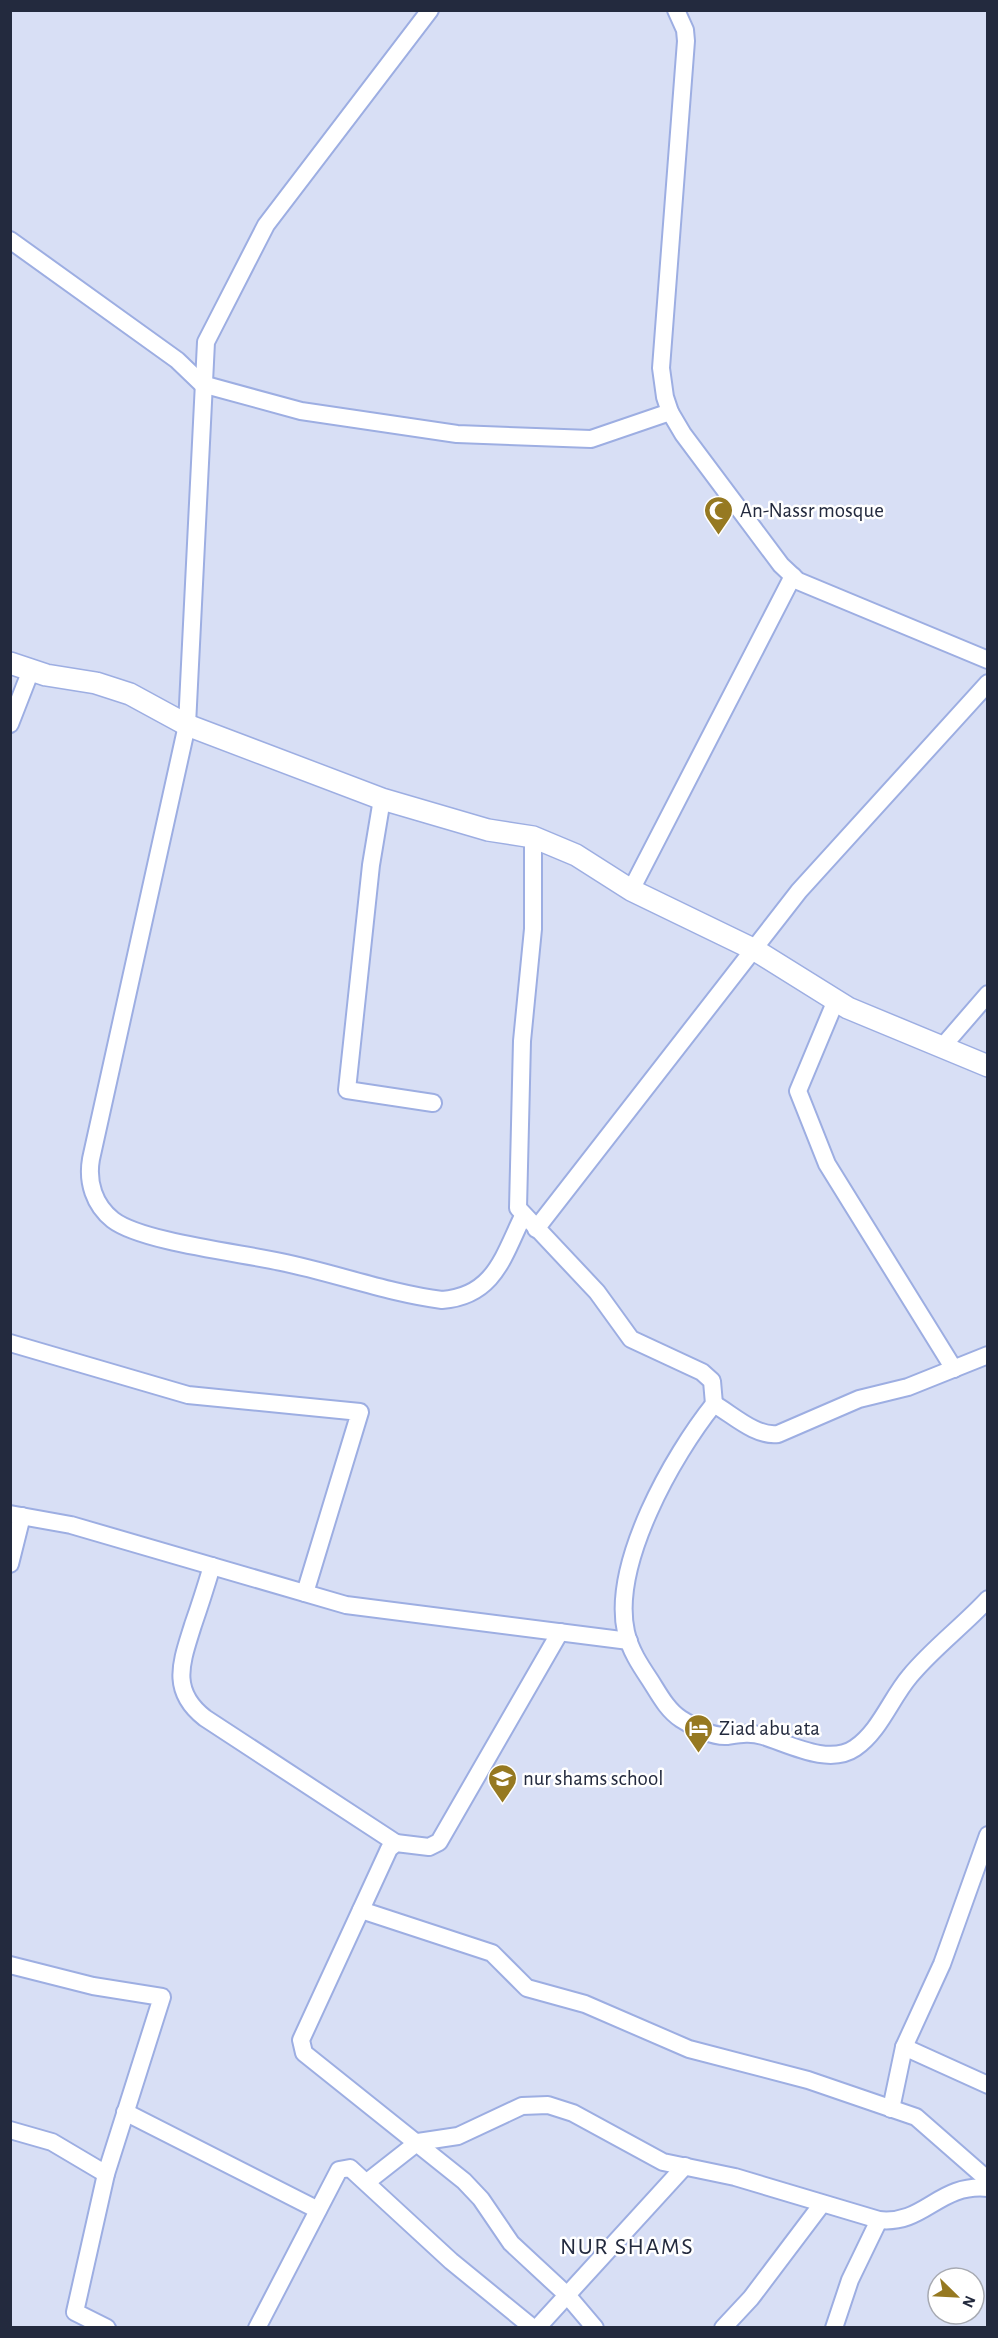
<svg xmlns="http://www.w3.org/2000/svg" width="998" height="2338" viewBox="0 0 998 2338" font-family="'Alegreya Sans',sans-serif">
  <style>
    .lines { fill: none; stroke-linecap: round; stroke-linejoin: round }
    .minor-casing { stroke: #9daee2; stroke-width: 20 }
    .tertiary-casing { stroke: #9daee2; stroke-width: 24 }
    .minor { stroke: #fff; stroke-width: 16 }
    .tertiary { stroke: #fff; stroke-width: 21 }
    .labels { text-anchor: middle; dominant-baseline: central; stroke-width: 5; stroke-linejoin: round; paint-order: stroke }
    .poi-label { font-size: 21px; fill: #232a3e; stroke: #fff; text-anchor: start }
    .quarter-label { font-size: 24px; letter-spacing: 1.5px; fill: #232a3e; stroke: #fff }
  </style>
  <rect width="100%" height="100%" fill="#d8dff5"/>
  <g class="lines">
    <defs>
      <g id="minor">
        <path d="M430 10 266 225 206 342 187 725 91 1159C87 1182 94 1205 113 1220 142 1242 241 1253 281 1262 335 1273 388 1293 442 1300 494 1296 503 1257 523 1216"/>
        <path d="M10 240 177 360 202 384 301 411 457 434 591 439 670 412 683 434 781 565 798 581 988 660"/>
        <path d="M670 412 665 397 661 368 686 41 685 30 676 10"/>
        <path d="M10 724 31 670"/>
        <path d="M382 799 371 865 347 1090 433 1103"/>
        <path d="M533 837V929L522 1041 518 1208 597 1292 631 1339 702 1372 712 1381 714 1404"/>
        <path d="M631 890 793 576"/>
        <path d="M836 1000 798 1091 827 1164 954 1369"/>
        <path d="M943 1046 988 994"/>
        <path d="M536 1229 799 891 988 683"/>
        <path d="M10 1343 188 1395 360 1412 305 1593"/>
        <path d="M988 1355 908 1387 859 1399 778 1434C756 1437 733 1415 714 1404 673 1455 611 1564 626 1632 630 1650 640 1665 650 1680 659 1694 667 1710 681 1719 693 1727 713 1737 727 1736 740 1734 750 1732 763 1736 789 1744 829 1766 855 1748 880 1731 891 1698 910 1676 932 1649 963 1626 988 1599"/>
        <path d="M10 1514 71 1525 346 1605 629 1641"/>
        <path d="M10 1564 22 1516"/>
        <path d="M212 1566C206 1586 200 1605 193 1625 182 1661 169 1690 205 1718L396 1843"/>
        <path d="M560 1632 439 1842 429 1847 396 1843 389 1849 301 2040 304 2053 464 2181 481 2199 511 2243 567 2295 595 2328"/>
        <path d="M361 1910 492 1953 527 1988 585 2004 689 2049 808 2080 916 2117 988 2180"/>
        <path d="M10 1965 93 1986 162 1997 106 2174 75 2312 107 2328"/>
        <path d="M904 2047 988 2085"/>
        <path d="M891 2109 904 2047 942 1964 988 1835"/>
        <path d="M125 2112 318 2210"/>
        <path d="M10 2130 52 2142 106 2174"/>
        <path d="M367 2182 418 2142 458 2136 522 2106 548 2105 573 2113 663 2162 735 2177 879 2220C925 2225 938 2183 988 2188"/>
        <path d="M257 2328 339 2170 350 2168 451 2261 533 2328"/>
        <path d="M537 2328 685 2166"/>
        <path d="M723 2328 751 2298 822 2204"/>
        <path d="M834 2328 850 2280 879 2220"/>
      </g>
      <path id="tertiary" d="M10 663 46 675 96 683 130 694 187 725 382 799 488 830 533 837 576 855 631 890 755 950 848 1008 988 1066"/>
    </defs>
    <!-- minor casing -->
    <use href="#minor" class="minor-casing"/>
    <!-- tertiary casing -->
    <use href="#tertiary" class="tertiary-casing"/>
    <!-- minor -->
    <use href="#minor" class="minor"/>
    <!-- tertiary -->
    <use href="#tertiary" class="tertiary"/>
  </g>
  <!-- icons -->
  <defs>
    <symbol id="mosque-pin" viewBox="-11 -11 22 30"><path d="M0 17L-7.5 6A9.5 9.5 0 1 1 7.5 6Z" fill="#967921" stroke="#fff"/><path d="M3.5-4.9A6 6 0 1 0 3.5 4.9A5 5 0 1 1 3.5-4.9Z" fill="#fff"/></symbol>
    <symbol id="hotel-pin" viewBox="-11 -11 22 30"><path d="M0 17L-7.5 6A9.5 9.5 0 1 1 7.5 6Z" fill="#967921" stroke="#fff"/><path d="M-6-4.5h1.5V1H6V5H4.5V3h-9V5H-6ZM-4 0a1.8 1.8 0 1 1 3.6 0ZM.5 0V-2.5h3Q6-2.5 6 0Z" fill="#fff"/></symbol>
    <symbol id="school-pin" viewBox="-11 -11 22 30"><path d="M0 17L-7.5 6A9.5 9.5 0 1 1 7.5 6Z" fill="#967921" stroke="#fff"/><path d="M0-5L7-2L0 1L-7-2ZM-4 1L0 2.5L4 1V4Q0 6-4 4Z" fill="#fff"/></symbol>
  </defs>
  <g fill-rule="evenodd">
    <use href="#mosque-pin" x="702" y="494" width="33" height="45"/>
    <use href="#hotel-pin" x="682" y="1712" width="33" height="45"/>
    <use href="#school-pin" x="486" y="1762" width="33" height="45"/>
  </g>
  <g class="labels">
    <!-- poi labels -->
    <g class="poi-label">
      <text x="740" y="510">An-Nassr mosque</text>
      <text x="719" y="1728">Ziad abu ata</text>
      <text x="523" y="1778">nur shams school</text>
    </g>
    <!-- quarter labels -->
    <g class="quarter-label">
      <text x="627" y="2247">NUR SHAMS</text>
    </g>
  </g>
  <!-- border -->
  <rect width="998" height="2338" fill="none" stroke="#232a3e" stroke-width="24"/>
  <!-- north arrow -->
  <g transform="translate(956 2296) rotate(114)"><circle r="28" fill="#ffffff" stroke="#a7aab2" stroke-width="1.5"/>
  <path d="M0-4.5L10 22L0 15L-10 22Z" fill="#967921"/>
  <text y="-9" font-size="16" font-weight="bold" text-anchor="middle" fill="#232a3e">N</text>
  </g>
</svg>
